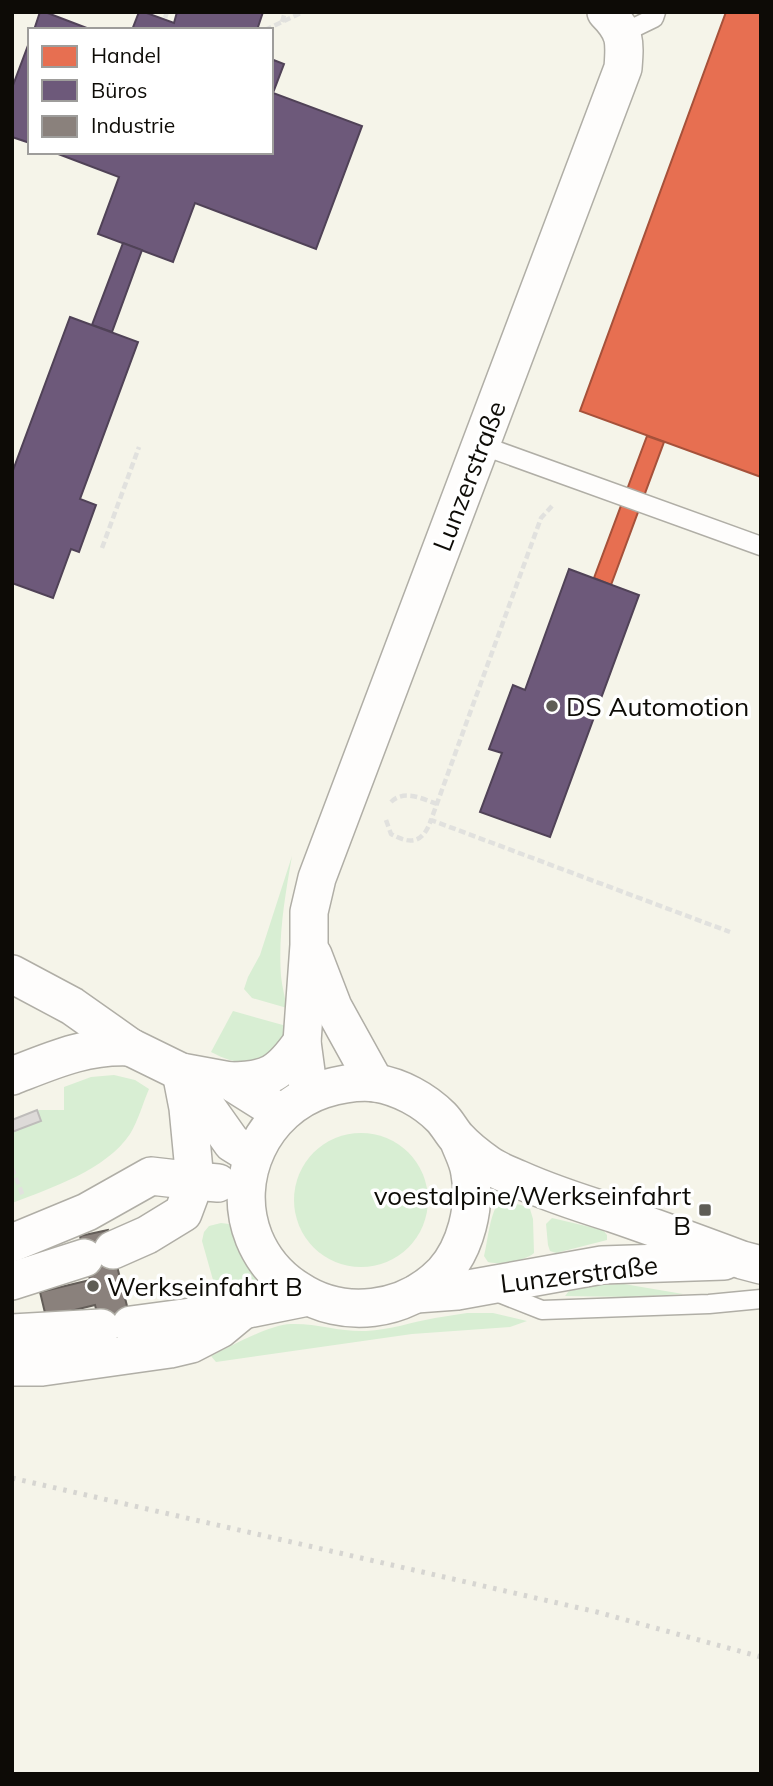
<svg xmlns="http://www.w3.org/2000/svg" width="773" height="1786" viewBox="0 0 773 1786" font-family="Mulish,sans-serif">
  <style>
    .green { fill: #d8eed3 }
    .shops { fill: #e76f51; stroke: #a6513a; stroke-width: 2 }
    .offices { fill: #6d597a; stroke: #504257; stroke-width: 2 }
    .industry { fill: #8a817c; stroke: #645e59; stroke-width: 2 }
    .building { fill: #dddad8; stroke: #bebcba; stroke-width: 2 }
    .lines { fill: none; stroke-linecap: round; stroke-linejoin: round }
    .service-casing { stroke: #b0aea6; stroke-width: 21 }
    .minor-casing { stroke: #b0aea6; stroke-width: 40 }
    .path { stroke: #e1e1de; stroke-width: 4.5; stroke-dasharray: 7 3.5; stroke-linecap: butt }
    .service { stroke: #fefdfc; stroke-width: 18 }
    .minor { stroke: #fefdfc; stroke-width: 37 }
    .rail { stroke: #d6d5d1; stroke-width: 5; stroke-dasharray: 3.5 7; stroke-linecap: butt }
    .poi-dot { fill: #5e5d55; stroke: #fff; stroke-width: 2.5 }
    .labels { text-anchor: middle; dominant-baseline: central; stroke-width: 7; stroke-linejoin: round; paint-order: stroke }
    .street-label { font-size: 26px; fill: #0d0b06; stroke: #fff }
    .poi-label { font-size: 26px; fill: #0d0b06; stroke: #fff; text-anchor: start }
  </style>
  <rect width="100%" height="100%" fill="#f5f4e9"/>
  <!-- green -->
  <g class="green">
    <path d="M292 856C285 896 278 936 281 976 282 987 285 997 287 1008L252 998 244 989 248 977 260 955Z"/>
    <path d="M233 1011 290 1027 270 1057C244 1064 234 1064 211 1052Z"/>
    <path d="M114 1075 135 1080 149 1089C143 1103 138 1121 130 1134 106 1170 51 1188 12 1203V1120L37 1110H64V1087L91 1077Z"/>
    <circle cx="361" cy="1200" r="67"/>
    <path d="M501 1201 521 1205 530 1209 533 1219 534 1253C525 1261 499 1265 488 1262L484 1256C488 1241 490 1209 501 1201Z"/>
    <path d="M552 1218 603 1230 607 1235V1240L556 1253 550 1251 548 1245 546 1224Z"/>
    <path d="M221 1223 229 1224 233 1233 239 1251 259 1285 256 1292 221 1295 215 1287 202 1241 204 1232 209 1226Z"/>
    <path d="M624 1284 683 1294 632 1297 565 1296 569 1291 601 1285Z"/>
    <path d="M467 1313H493L527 1321 510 1327 412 1334 216 1362 211 1356C232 1346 268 1325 291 1324 316 1323 340 1332 366 1331 390 1330 412 1322 435 1318 446 1316 456 1315 467 1313Z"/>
  </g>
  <!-- shops -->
  <g class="shops">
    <path d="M726 12H761V477L580 411Z"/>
    <path d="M647 436 664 442 611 585 594 578Z"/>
  </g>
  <!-- offices -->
  <g class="offices">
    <path d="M40 12H45L92 30H34Z"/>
    <path d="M139 12H144L174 23 177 12H263L257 30H132Z"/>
    <path d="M30 40V143L12 137V88Z"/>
    <path d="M271 59 284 64 273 93 362 126 316 249 195 203 173 262 98 234 119 177 53 152H271Z"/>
    <path d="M123 243 142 250 112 332 92 325Z"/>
    <path d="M70 317 138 342 80 499 96 505 79 552 71 549 53 598 12 583V473Z"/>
    <path d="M569 569 639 595 550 837 480 812 502 753 489 749 513 685 525 690Z"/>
  </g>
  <!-- industry -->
  <path class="industry" d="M108 1230 136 1342 106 1349 95 1305 46 1317 40 1292 90 1280 80 1236Z"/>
  <!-- building -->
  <path class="building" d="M37 1110 41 1121 12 1132V1120Z"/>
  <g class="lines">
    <defs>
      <g id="service">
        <path d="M621 34 654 18 656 12"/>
        <path d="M481 445 761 546"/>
        <path d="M494 1291 542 1310 709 1304 761 1299"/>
      </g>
      <g id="minor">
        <path d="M313 955 333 1007 375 1083"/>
        <path d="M12 974 72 1006 130 1047 181 1072 230 1081 281 1113"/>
        <path d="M12 1076C53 1060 86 1045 130 1047"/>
        <path d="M186 1078 232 1143 253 1156"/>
        <path d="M230 1081C269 1081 280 1073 302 1042"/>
        <path d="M309 1094 302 1042 309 945V912L317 878 623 68C625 42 626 32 606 12"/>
        <path d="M458 1139C462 1150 469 1162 470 1174 476 1206 466 1248 443 1273 405 1312 343 1320 298 1290 279 1278 263 1260 254 1238 230 1178 263 1109 324 1089 341 1084 359 1081 376 1083 400 1087 424 1100 441 1117 447 1123 451 1131 457 1138 466 1148 479 1158 489 1165 498 1171 509 1175 518 1179 549 1193 580 1203 612 1213 656 1228 699 1244 742 1260L761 1265"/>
        <path d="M12 1243 87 1212 151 1176 195 1181 188 1108 181 1072"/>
        <path d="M113 1250 147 1235 183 1213 195 1181 218 1183"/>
        <path d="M12 1281 84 1258"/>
        <path d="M416 1294 457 1291 602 1265 724 1261"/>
        <path d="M131 1325 243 1310 308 1297"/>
        <path d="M12 1333 101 1328"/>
        <path d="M12 1367H42L170 1349 191 1344 220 1329 243 1310"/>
      </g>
    </defs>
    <!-- service casing -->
    <use href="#service" class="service-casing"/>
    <!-- minor casing -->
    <use href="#minor" class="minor-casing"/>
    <!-- path -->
    <g class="path">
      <path d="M165 18 167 12"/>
      <path d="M282 22 285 12"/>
      <path d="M265 30 303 12"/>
      <path d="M552 506 541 518 431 820 730 932"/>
      <path d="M102 548 139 447"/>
      <path d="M391 802C404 789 423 799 437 804"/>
      <path d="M386 820 391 834C411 845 423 843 431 820"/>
      <path d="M12 1168 23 1196"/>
    </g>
    <!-- service -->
    <use href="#service" class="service"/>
    <!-- minor -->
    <use href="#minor" class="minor"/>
    <!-- rail -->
    <path class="rail" d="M12 1478 597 1612 761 1657"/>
  </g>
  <!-- markers -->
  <g class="poi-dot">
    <circle cx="552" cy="706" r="7"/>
    <rect x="698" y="1203" width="14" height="14" rx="3.5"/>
    <circle cx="93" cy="1286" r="7"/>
  </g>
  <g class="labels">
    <!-- street labels -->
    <g class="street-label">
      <text transform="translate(469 476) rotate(-69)">Lunzerstraße</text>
      <text transform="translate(579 1274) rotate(-7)">Lunzerstraße</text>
    </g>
    <!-- poi labels -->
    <g class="poi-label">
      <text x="566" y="706">DS Automotion</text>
      <text x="691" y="1195" text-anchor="end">voestalpine/Werkseinfahrt<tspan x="691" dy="30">B</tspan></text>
      <text x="107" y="1286">Werkseinfahrt B</text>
    </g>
  </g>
  <!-- border -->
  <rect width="773" height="1786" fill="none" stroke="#0d0b06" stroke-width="28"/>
  <!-- legend -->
  <rect x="28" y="28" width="245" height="126" fill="#ffffff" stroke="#9e9d9b" stroke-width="2"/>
  <rect x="42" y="46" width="35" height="21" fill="#e76f51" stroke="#9e9d9b" stroke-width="2"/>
  <text x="91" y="63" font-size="21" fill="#0d0b06">Handel</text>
  <rect x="42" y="80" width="35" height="21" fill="#6d597a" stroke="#9e9d9b" stroke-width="2"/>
  <text x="91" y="98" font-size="21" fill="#0d0b06">Büros</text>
  <rect x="42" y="116" width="35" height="21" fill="#8a817c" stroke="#9e9d9b" stroke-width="2"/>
  <text x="91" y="133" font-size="21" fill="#0d0b06">Industrie</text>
</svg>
